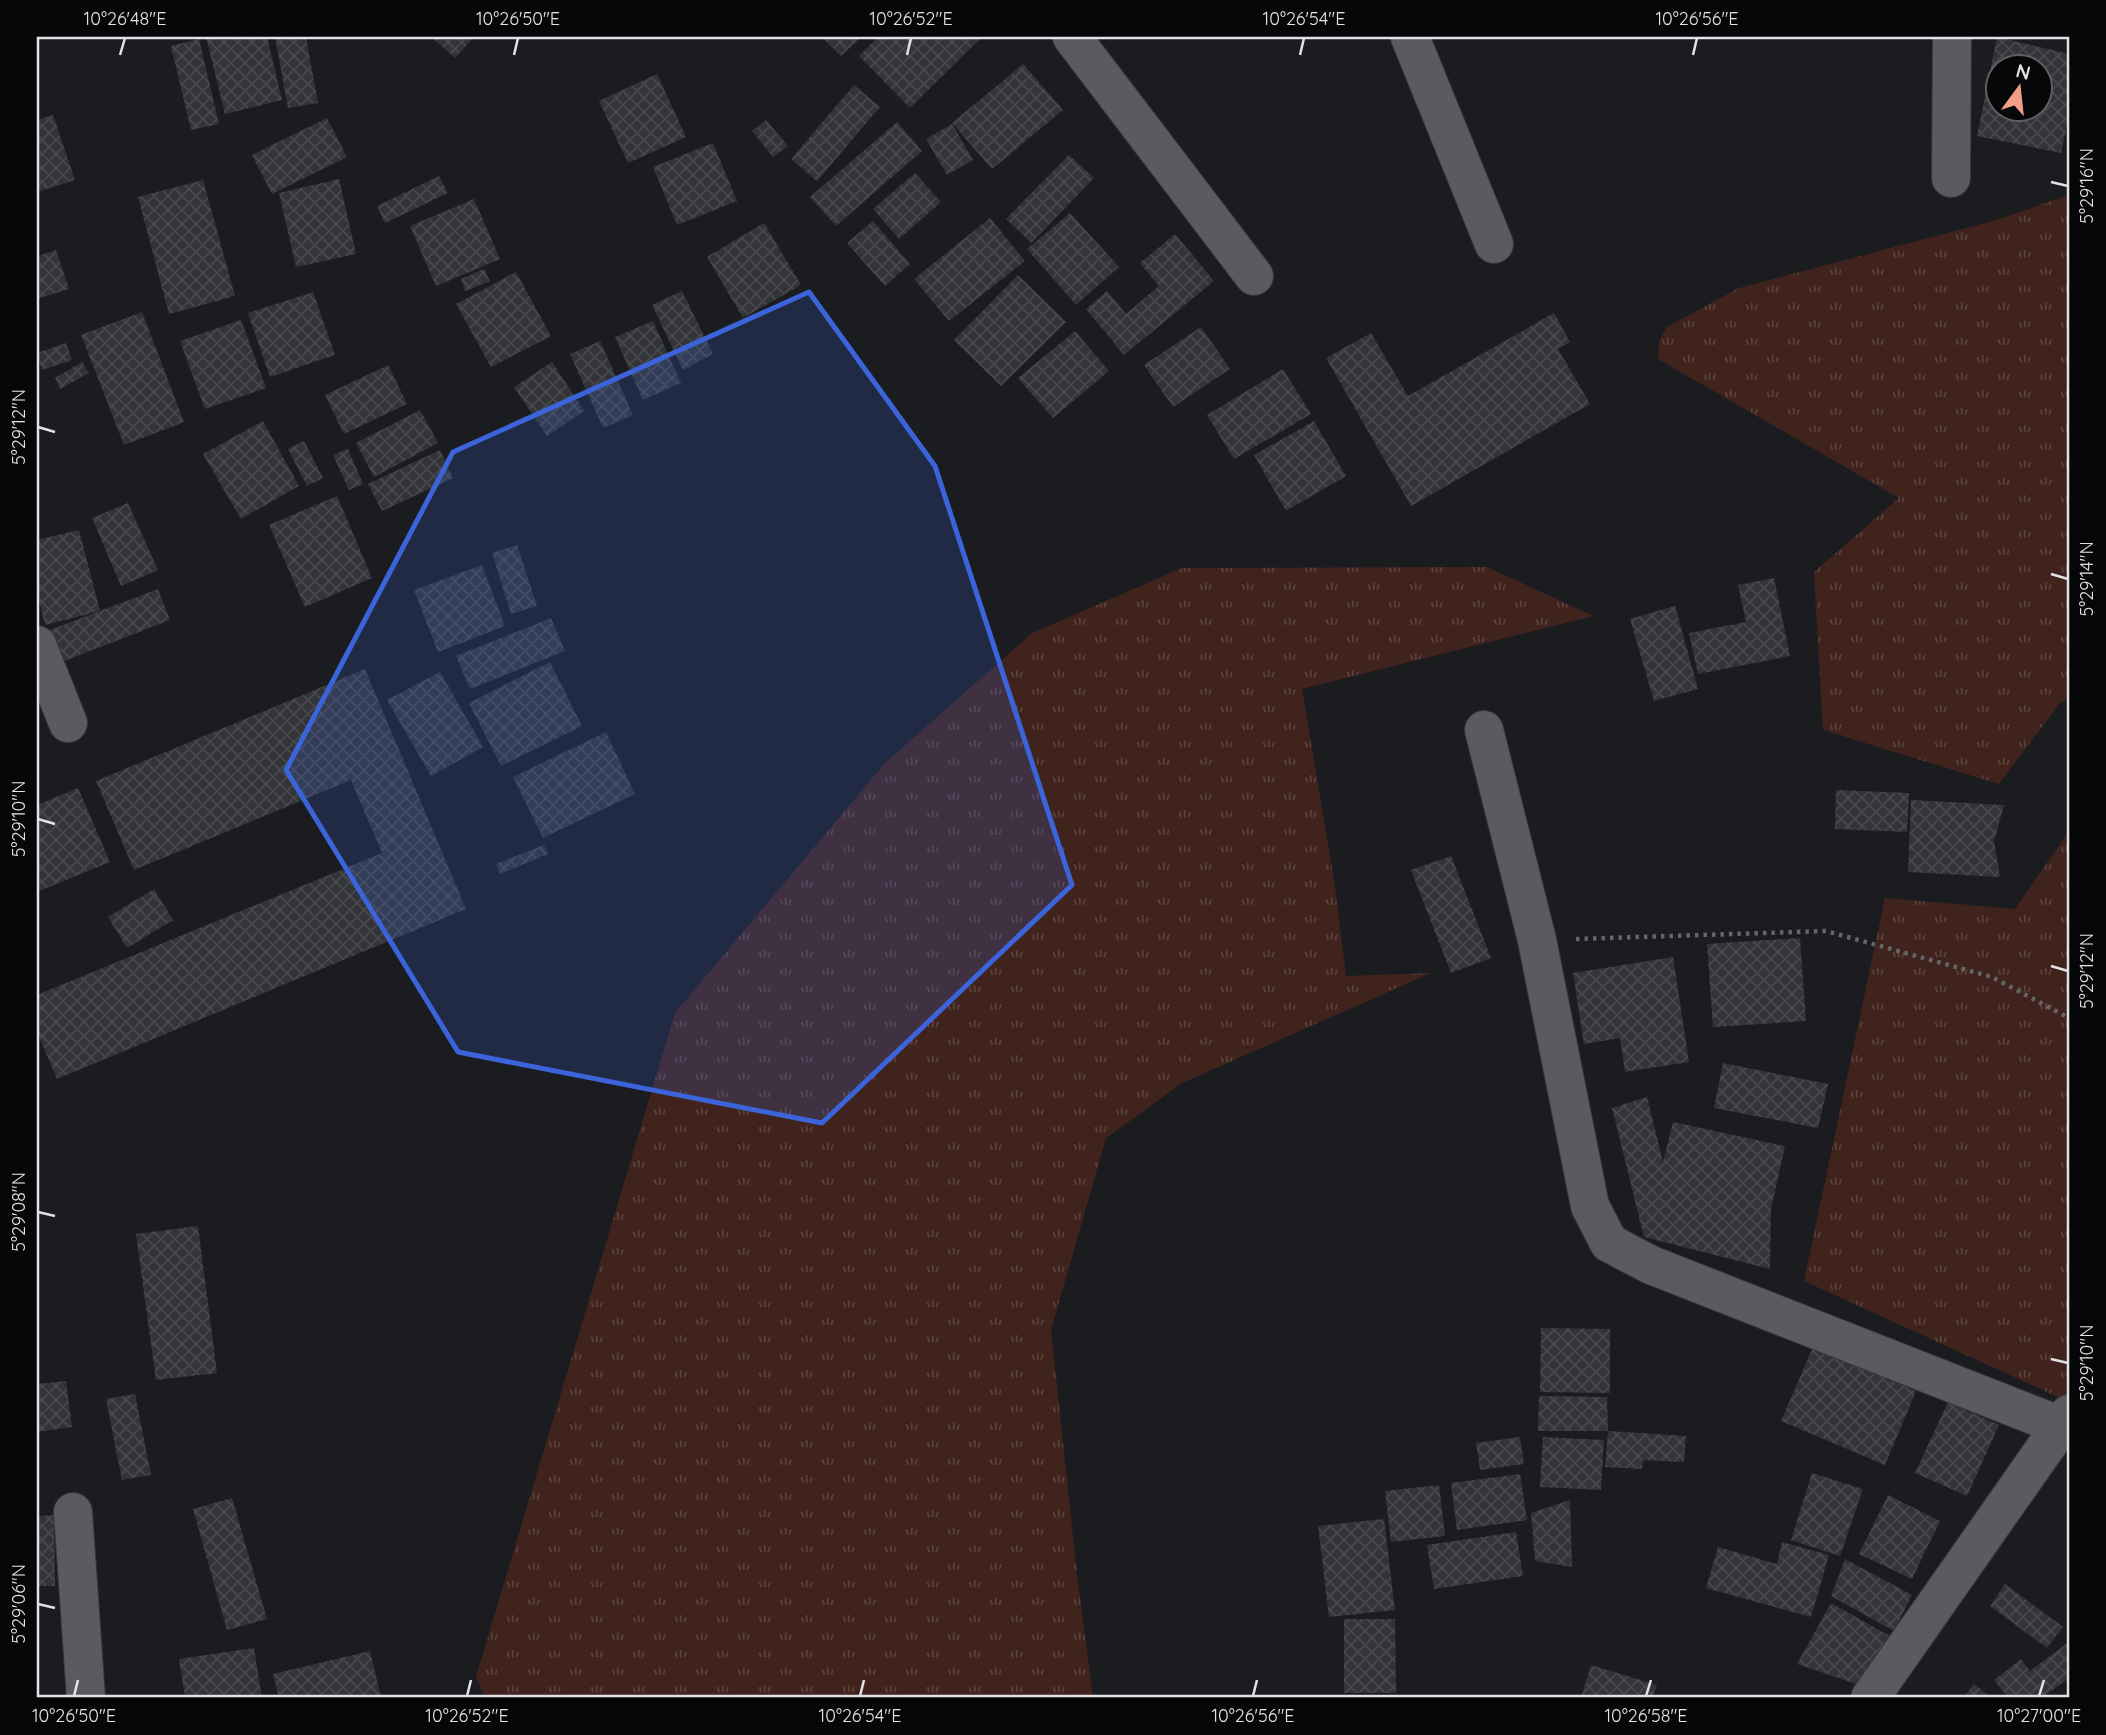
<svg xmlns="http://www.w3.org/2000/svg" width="2106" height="1735" viewBox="0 0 2106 1735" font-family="Quicksand,sans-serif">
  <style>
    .grass { fill: url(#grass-tufts) }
    .building { fill: url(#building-cross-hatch); fill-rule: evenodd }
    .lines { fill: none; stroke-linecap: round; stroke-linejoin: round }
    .street-casing { stroke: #36373a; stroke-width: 40 }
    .path { stroke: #65666a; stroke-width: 4.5; stroke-dasharray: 3.5 5; stroke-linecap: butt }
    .street { stroke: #595b5f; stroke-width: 38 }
    .marked { fill: #3b64da; fill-opacity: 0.2; stroke: #3b64da; stroke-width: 5; stroke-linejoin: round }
    .ticks { fill: none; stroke: #e2e3e6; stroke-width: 2.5 }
    .neatline { fill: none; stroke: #e2e3e6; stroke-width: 2.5 }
    .ticks-label { font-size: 18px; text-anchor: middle; fill: #e2e3e6 }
  </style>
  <defs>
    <pattern id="grass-tufts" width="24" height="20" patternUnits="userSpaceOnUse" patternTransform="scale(1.75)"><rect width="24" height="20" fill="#40231c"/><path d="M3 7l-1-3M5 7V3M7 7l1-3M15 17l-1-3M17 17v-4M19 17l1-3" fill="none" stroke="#5b433d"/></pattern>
    <pattern id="building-cross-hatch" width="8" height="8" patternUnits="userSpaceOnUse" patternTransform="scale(1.75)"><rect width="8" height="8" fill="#333438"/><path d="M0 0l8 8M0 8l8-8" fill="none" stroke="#46484b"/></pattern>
  </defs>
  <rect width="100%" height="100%" fill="#1b1c20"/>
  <!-- grass -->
  <g class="grass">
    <path d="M2069 195V698L2060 703 1999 784 1823 730 1814 572 1899 498 1658 359 1659 341 1667 327 1739 288 1997 220Z"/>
    <path d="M1487 567 1593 616 1302 689 1335 887 1346 976 1431 973 1182 1083 1106 1138 1051 1330 1077 1574 1093 1698H485L476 1677 675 1013 885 763 1032 633 1182 568Z"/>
    <path d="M2069 831V1402L1804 1281 1885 898 2015 909Z"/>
  </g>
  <!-- building -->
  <g class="building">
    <path d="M206 37H267L282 100 225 114Z"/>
    <path d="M275 37H306L318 103 288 108Z"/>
    <path d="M431 37H474L455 58Z"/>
    <path d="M822 37H861L841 56Z"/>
    <path d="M878 37H982L910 108 859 56Z"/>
    <path d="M1997 37 2069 54V117L2061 153 1977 136ZM1997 66H2039V108H1997Z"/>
    <path d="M199 39 219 124 191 130 171 46Z"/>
    <path d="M1023 64 1063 110 992 169 952 123Z"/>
    <path d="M657 74 686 137 628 163 599 101Z"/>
    <path d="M854 85 880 107 817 181 791 159Z"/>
    <path d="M53 115 75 180 37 192V120Z"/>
    <path d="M327 118 347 157 272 194 252 155Z"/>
    <path d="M766 120 788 146 773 157 752 131Z"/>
    <path d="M897 122 922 151 836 226 810 197Z"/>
    <path d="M952 124 973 160 947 175 926 139Z"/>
    <path d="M713 143 737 201 677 225 653 167Z"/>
    <path d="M1069 155 1094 178 1031 243 1006 219Z"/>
    <path d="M915 173 941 202 899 239 873 209Z"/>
    <path d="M439 176 448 193 385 223 377 206Z"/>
    <path d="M339 179 356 254 296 267 279 193Z"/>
    <path d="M203 180 235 296 169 314 138 197Z"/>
    <path d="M474 199 500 259 436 286 410 226Z"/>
    <path d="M1070 213 1119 267 1076 305 1027 249Z"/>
    <path d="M990 218 1025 261 949 321 914 279Z"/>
    <path d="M873 221 910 264 885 286 847 243Z"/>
    <path d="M764 223 801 285 743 318 707 257Z"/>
    <path d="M1175 234 1214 281 1124 355 1086 309 1107 291 1126 314 1159 286 1140 263Z"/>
    <path d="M56 250 69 289 37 299V256Z"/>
    <path d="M484 269 490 281 465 291 461 279Z"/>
    <path d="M516 272 551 336 491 367 456 304Z"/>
    <path d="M1018 275 1066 322 1001 386 954 340Z"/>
    <path d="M682 291 713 354 683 370 652 305Z"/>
    <path d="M313 292 335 355 270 377 248 313Z"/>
    <path d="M142 312 184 422 124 445 81 335Z"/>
    <path d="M1554 313 1570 342 1558 349 1590 404 1411 506 1326 358 1371 333 1408 396Z"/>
    <path d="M241 320 266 388 205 409 180 341Z"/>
    <path d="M653 321 681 383 643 400 615 337Z"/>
    <path d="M1201 327 1230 369 1173 407 1144 365Z"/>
    <path d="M1075 331 1109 371 1053 418 1018 378Z"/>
    <path d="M600 341 633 415 603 428 570 354Z"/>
    <path d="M66 343 72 360 42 370 37 353Z"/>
    <path d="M82 362 89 373 60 389 55 378Z"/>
    <path d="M552 362 584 411 547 436 514 387Z"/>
    <path d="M388 365 407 404 344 434 325 395Z"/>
    <path d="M1283 369 1311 414 1234 459 1207 415Z"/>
    <path d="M420 410 438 443 374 477 356 443Z"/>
    <path d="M263 421 299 486 241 519 203 454Z"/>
    <path d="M1314 421 1346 476 1286 511 1254 455Z"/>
    <path d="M304 441 323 478 307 486 288 449Z"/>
    <path d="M348 449 363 484 349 490 333 455Z"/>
    <path d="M440 450 453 478 382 511 368 484Z"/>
    <path d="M337 496 372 578 305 607 269 525Z"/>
    <path d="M128 503 158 570 121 586 92 518Z"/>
    <path d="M79 530 100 611 45 625 37 593V540Z"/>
    <path d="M517 545 537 606 511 614 492 553Z"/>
    <path d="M482 565 505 626 438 652 414 590Z"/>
    <path d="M1774 578 1790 656 1698 674 1689 633 1746 622 1738 585Z"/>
    <path d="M158 589 170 620 54 665 42 633Z"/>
    <path d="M1675 606 1698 689 1654 701 1630 619Z"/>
    <path d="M551 618 565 651 470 689 456 656Z"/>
    <path d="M550 662 582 726 501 766 469 703Z"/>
    <path d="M365 669 466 909 57 1079 37 1032V995L382 853 351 780 134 870 96 781Z"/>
    <path d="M440 672 483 747 431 776 387 700Z"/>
    <path d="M606 732 635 794 543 838 513 777Z"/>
    <path d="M78 788 110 862 37 892V805Z"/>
    <path d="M1836 790 1909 793 1907 832 1835 829Z"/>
    <path d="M1911 800 2004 805 1994 841 2000 877 1908 872Z"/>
    <path d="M544 845 548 854 500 874 496 864Z"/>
    <path d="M1451 856 1491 958 1451 973 1411 870Z"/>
    <path d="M154 889 173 920 127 948 108 917Z"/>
    <path d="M1800 938 1806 1021 1713 1027 1707 944Z"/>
    <path d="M1673 957 1689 1062 1625 1072 1620 1038 1584 1044 1573 973Z"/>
    <path d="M1723 1063 1828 1084 1818 1128 1714 1108Z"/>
    <path d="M1647 1097 1663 1162 1673 1122 1785 1146 1771 1209 1770 1269 1644 1237 1612 1108Z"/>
    <path d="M198 1226 217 1373 156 1380 136 1234Z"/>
    <path d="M1541 1328 1610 1329V1393L1540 1392Z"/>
    <path d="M1813 1347 1916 1391 1885 1465 1781 1421Z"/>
    <path d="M66 1381 72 1427 37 1432V1384Z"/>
    <path d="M135 1394 151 1475 122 1480 106 1399Z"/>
    <path d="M1539 1396 1607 1397 1608 1431H1538Z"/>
    <path d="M1948 1402 1999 1425 1967 1496 1915 1473Z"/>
    <path d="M1608 1431 1686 1436 1684 1462 1643 1460 1642 1469 1605 1467Z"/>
    <path d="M1520 1437 1524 1464 1480 1470 1476 1443Z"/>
    <path d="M1543 1437 1604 1440 1601 1490 1540 1487Z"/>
    <path d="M1812 1473 1863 1489 1840 1556 1791 1540Z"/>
    <path d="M1520 1474 1527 1520 1457 1530 1451 1483Z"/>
    <path d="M1439 1485 1445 1536 1391 1542 1385 1491Z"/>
    <path d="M1888 1495 1940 1521 1912 1579 1859 1554Z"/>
    <path d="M232 1498 267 1619 227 1630 193 1509Z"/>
    <path d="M1570 1500 1572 1567 1535 1561 1531 1513Z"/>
    <path d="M54 1515 55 1586H37V1516Z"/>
    <path d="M1384 1519 1395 1610 1329 1617 1318 1526Z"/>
    <path d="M1516 1532 1523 1576 1434 1589 1427 1545Z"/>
    <path d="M1782 1542 1829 1555 1811 1617 1706 1588 1718 1547 1777 1564Z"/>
    <path d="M1845 1559 1912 1595 1894 1631 1831 1596Z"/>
    <path d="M2005 1584 2063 1627 2047 1648 1990 1606Z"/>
    <path d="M1831 1603 1897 1640 1856 1684 1797 1664Z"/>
    <path d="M1344 1619H1395L1396 1693H1344Z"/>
    <path d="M2069 1642V1678L2042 1698H2008L1994 1680 2021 1659 2030 1671Z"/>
    <path d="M254 1648 262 1698H185L179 1659Z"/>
    <path d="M370 1651 381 1698H279L273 1674Z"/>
    <path d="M1591 1665 1657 1685 1652 1698H1581Z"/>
    <path d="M1974 1684 1992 1698H1963Z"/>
  </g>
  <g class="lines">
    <defs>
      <g id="street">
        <path d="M1072 37 1254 276"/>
        <path d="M1410 37 1494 244"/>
        <path d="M1951 178 1952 37"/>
        <path d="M37 645 68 723"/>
        <path d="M1484 730 1537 940 1590 1206 1609 1243 1651 1265 2061 1426"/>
        <path d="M73 1512 86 1698"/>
        <path d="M1870 1698 2069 1414"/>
      </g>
    </defs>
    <!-- street casing -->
    <use href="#street" class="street-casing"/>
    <!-- path -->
    <path class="path" d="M1576 939 1826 931 1992 977 2069 1018"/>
    <!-- street -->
    <use href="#street" class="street"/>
  </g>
  <!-- marked area -->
  <path class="marked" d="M809 292 935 466 1072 885 822 1123 458 1052 286 770 453 452Z"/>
  <!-- ticks -->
  <path class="ticks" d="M120 55 125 38M514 55 518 38M907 55 911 38M1300 55 1304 38M1693 55 1697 38M2051 182 2068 186M38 427 55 432M2051 574 2068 579M38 819 55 824M2051 966 2068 971M38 1212 55 1216M2051 1359 2068 1363M38 1604 55 1608M74 1696 78 1680M467 1696 471 1680M860 1696 864 1680M1253 1696 1257 1680M1646 1696 1651 1680M2039 1696 2044 1680"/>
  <!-- border -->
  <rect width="2106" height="1735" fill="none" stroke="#060708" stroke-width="77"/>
  <!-- north arrow -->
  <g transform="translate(2019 88) rotate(15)"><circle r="33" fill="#060708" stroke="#5e5f61" stroke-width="2"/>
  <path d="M0-5L12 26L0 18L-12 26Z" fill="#f49e89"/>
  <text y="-10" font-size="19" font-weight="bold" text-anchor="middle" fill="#e2e3e6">N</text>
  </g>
  <rect x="38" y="38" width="2030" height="1658" class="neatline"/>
  <g class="ticks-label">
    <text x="125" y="25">10°26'48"E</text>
    <text x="518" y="25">10°26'50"E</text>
    <text x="911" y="25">10°26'52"E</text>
    <text x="1304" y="25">10°26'54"E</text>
    <text x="1697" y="25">10°26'56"E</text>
    <text transform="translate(2087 186) rotate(-90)" y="6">5°29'16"N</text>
    <text transform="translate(19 427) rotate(-90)" y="6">5°29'12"N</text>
    <text transform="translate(2087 579) rotate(-90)" y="6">5°29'14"N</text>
    <text transform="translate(19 819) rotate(-90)" y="6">5°29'10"N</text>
    <text transform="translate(2087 971) rotate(-90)" y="6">5°29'12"N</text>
    <text transform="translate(19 1212) rotate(-90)" y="6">5°29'08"N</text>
    <text transform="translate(2087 1363) rotate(-90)" y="6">5°29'10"N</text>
    <text transform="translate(19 1604) rotate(-90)" y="6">5°29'06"N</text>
    <text x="74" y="1722">10°26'50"E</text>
    <text x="467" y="1722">10°26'52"E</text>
    <text x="860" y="1722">10°26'54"E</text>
    <text x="1253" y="1722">10°26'56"E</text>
    <text x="1646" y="1722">10°26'58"E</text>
    <text x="2039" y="1722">10°27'00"E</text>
  </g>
</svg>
